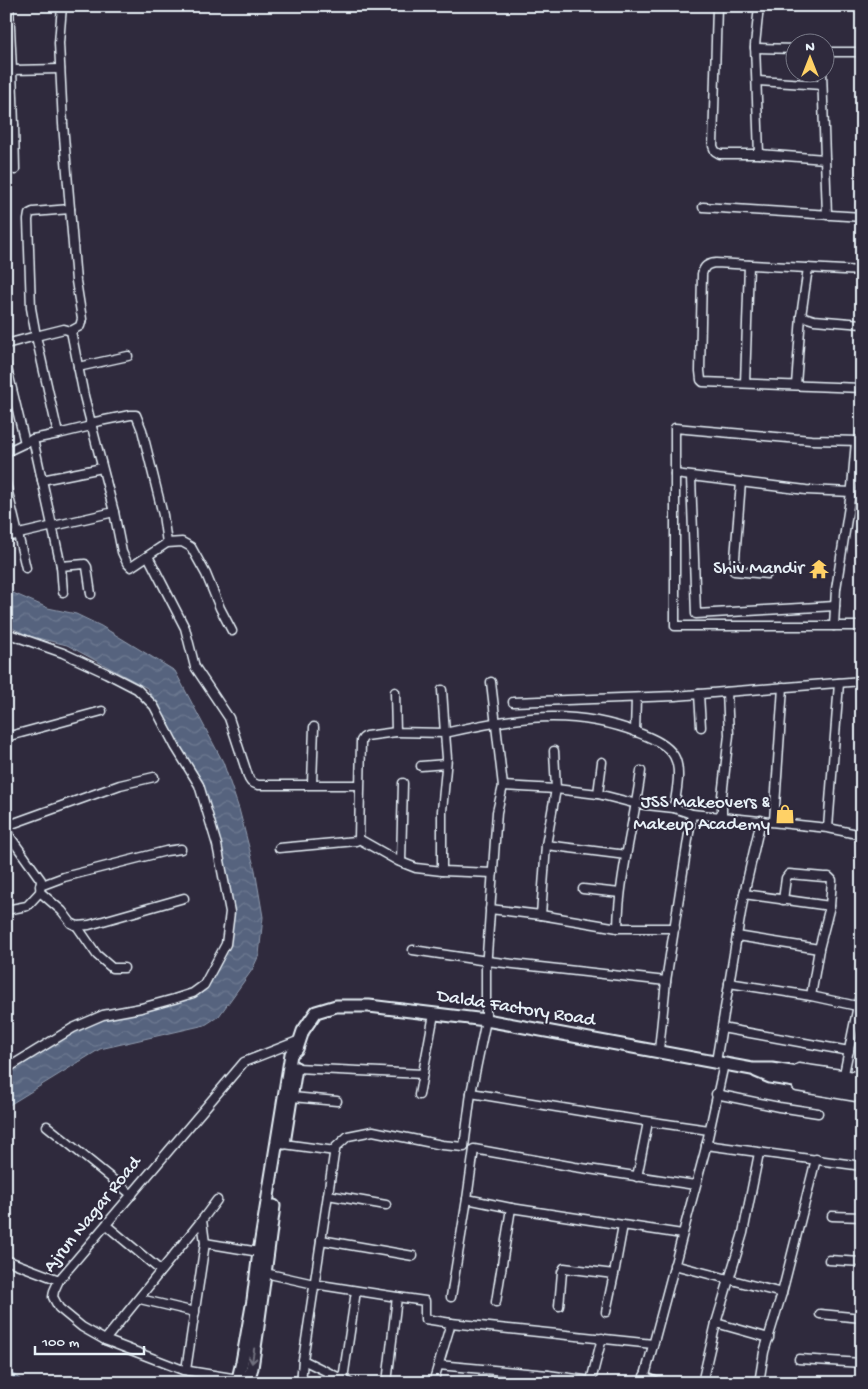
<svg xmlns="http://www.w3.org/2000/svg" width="868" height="1389" viewBox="0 0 868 1389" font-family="'Gochi Hand',sans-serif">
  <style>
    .water { fill: url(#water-waves); stroke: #909caf }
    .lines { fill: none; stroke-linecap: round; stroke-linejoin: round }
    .street-casing { stroke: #e8f1f8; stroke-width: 11 }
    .secondary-casing { stroke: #e8f1f8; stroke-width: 15 }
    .street { stroke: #2f2a3d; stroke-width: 8 }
    .secondary { stroke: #2f2a3d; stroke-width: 11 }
    .oneway { stroke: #70707e }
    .labels { text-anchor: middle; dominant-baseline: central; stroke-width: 4; stroke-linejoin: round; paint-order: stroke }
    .poi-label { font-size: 19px; fill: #e8f1f8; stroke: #2f2a3d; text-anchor: end }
    .street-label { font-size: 19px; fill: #e8f1f8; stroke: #2f2a3d }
  </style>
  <defs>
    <pattern id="water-waves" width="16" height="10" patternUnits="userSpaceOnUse" patternTransform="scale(1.25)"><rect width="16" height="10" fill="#56637e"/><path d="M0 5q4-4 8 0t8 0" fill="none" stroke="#6e7a91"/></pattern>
  </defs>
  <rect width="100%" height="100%" fill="#2f2a3d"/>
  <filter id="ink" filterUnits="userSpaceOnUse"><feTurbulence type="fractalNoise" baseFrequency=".02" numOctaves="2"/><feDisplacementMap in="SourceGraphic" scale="10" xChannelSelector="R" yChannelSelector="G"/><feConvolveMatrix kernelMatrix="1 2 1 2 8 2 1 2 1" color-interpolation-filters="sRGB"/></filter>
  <g filter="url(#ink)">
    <!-- water -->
    <g class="water">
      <path d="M6 590 48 608 76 614 101 626 175 671 223 762 239 809 255 870 263 917 259 955 252 970 219 1016 205 1025 100 1049 6 1107V1069L86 1020 192 994 225 951 230 910 227 892 195 774 147 688 67 645 29 636 6 625Z"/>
      <path d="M6 1369 25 1383H6Z"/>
    </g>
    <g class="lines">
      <defs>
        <g id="street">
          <path d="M9 6 12 70"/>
          <path d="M62 6 59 43 63 124 76 281 82 319 80 326 71 331 84 396 114 512 122 552 127 563 131 567 167 543 182 542 191 547 206 574 220 608 232 631"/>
          <path d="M717 6 713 146 715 151 720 154H759L825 159"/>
          <path d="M759 6 755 45 759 154"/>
          <path d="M755 48 796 49"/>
          <path d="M826 52H862"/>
          <path d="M822 72 827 215"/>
          <path d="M758 81 822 85"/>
          <path d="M6 125H14L12 70 60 69"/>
          <path d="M14 125 15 170"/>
          <path d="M703 207 862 217"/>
          <path d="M862 271 716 263C707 264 704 266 702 274L700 371 701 380 703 382 862 388"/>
          <path d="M801 316 808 268"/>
          <path d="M71 331 64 329 36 336 58 434 91 426"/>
          <path d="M6 344 36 336 31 308 28 220 29 214 33 212 70 209"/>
          <path d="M6 364 25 443 33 439 58 434"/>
          <path d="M78 367 128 356"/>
          <path d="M745 383 749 265"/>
          <path d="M796 385 801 316 814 320 862 324"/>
          <path d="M90 423 130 415H136L142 430 163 515 167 543"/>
          <path d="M33 439 42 480"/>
          <path d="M862 441 811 440 675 428V626H862"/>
          <path d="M6 452 25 443"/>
          <path d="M675 474 806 490 852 492"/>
          <path d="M691 477 696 614 835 606"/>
          <path d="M741 482 734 571 767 574"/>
          <path d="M6 484 26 568"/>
          <path d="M6 537 114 512"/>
          <path d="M148 556 185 628 195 667 229 718 249 779 251 782 258 785H359"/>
          <path d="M61 566 63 592"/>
          <path d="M91 594 87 567 85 564 61 566 42 480 102 468"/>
          <path d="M834 626 836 589 852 487 856 441"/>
          <path d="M6 633 63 653 106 673 137 689 154 706 175 746 199 785 217 845 230 912 226 944 204 985 193 993 174 999 141 1008 103 1015 73 1028 6 1069"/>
          <path d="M442 690 445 733C514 717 571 707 639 733 651 738 667 744 674 756 682 770 676 793 674 808"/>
          <path d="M395 692 396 732 445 733 447 758 442 811V871L493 873"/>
          <path d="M699 694 701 727"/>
          <path d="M513 702 675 696 862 681"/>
          <path d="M396 732 366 736 363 738 361 741 359 839 398 861 416 868 442 871"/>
          <path d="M635 732 636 698"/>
          <path d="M6 737 102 711"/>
          <path d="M421 766 446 764"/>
          <path d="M312 784 314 727"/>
          <path d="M503 786 556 789 598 794 637 804 674 808 692 814 828 828 862 835"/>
          <path d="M598 794 602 762"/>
          <path d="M722 815V796L729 735 727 692"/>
          <path d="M774 821 783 687"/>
          <path d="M6 826 120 785 154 777"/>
          <path d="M828 828 839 683"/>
          <path d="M6 831 41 880 40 892 27 906 6 910"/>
          <path d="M546 845 626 855"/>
          <path d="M279 848 356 841 359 839"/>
          <path d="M401 862 403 783"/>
          <path d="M40 886 64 877 166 851 181 849"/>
          <path d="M583 889 620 893"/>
          <path d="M40 892 62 911 71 923 77 926 89 925 184 898"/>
          <path d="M744 894 830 906"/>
          <path d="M783 900 786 878 789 874 824 877H829L832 880 830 906 819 949 811 996"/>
          <path d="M490 909 541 915 546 845 556 789 554 751"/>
          <path d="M541 915 618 928C619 875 634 824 641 771"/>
          <path d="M77 926 97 955 112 968H124"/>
          <path d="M618 928H675"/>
          <path d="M737 936 819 949"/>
          <path d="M413 950 487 961 666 981"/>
          <path d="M729 983 811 996 857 1006"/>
          <path d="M722 1028 849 1051"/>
          <path d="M659 1050 666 981 692 814"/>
          <path d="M716 1062 744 894 761 820"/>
          <path d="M296 1068 423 1074"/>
          <path d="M799 1068 862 1077"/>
          <path d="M844 1074 862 986"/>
          <path d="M797 1087 862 1098"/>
          <path d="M471 1093 611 1116 709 1130"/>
          <path d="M716 1094 779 1107 818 1113"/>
          <path d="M419 1095 434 1014"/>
          <path d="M292 1097 337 1101"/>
          <path d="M47 1126 132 1195"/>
          <path d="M284 1144 335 1151"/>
          <path d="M706 1145 862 1166"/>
          <path d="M759 1153 743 1233 716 1323 769 1338"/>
          <path d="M637 1177 648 1122"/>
          <path d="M328 1195 386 1205"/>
          <path d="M511 1208 467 1199 474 1149 575 1167 695 1185"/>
          <path d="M832 1216 862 1217"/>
          <path d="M202 1220 217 1200"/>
          <path d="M106 1225 160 1270"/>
          <path d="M321 1240 413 1256"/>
          <path d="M205 1243 259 1252"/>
          <path d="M6 1260 59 1280"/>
          <path d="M829 1260 862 1262"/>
          <path d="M674 1265 782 1293 816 1159"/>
          <path d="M265 1273 314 1284 397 1297 387 1383"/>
          <path d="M397 1297 425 1301V1319L451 1323 433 1383"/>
          <path d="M451 1297 467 1199"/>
          <path d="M140 1299 195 1312"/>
          <path d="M496 1302 511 1208 623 1225"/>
          <path d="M559 1306 562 1272 564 1268 614 1274 623 1225 682 1234"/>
          <path d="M606 1312 614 1274"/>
          <path d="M820 1314 862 1318"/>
          <path d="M451 1323 653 1344"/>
          <path d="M105 1340 202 1220 205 1243 186 1370"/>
          <path d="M799 1359 862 1363"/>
          <path d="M438 1365 548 1375 547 1383"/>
          <path d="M548 1375 591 1381 602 1338"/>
          <path d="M644 1376 659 1383"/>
          <path d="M238 1379 183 1370 105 1340 82 1327 59 1308 53 1297 54 1291 59 1280 244 1062 300 1040"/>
          <path d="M343 1379 356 1291"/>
          <path d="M301 1383 303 1360"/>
          <path d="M350 1383 303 1360 335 1148 348 1136 373 1131 442 1145 464 1147 471 1093 486 1020V969L497 812 503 786 491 682"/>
          <path d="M643 1383 705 1151 724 1064"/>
          <path d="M702 1383 716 1323"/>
          <path d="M759 1383 764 1352 782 1293"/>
        </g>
        <g id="secondary">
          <path d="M756 1071 770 1077 862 1092"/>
          <path d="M284 1143 296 1068"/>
          <path d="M237 1383 242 1362 253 1300 259 1252 291 1054 297 1049 303 1031 316 1012 336 1006H369L486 1020 752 1069H772L862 1083"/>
          <path d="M247 1383 252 1368 257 1334 274 1206"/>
        </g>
      </defs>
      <!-- street casing -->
      <use href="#street" class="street-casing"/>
      <!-- secondary casing -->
      <use href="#secondary" class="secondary-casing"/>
      <!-- street -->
      <use href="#street" class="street"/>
      <!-- secondary -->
      <use href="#secondary" class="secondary"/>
    </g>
    <!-- one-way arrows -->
    <defs><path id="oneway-shaft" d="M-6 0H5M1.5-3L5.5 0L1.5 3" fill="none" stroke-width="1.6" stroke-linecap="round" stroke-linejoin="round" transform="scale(1.25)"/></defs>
    <use class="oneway" href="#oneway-shaft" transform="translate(253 1356) rotate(99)"/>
  </g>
  <!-- icons -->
  <defs>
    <symbol id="temple-bare" viewBox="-9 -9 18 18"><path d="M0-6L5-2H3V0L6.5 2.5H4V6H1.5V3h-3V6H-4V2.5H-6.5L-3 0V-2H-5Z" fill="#ffd166" stroke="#2f2a3d" stroke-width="2.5" paint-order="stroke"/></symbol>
    <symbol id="shop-bare" viewBox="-9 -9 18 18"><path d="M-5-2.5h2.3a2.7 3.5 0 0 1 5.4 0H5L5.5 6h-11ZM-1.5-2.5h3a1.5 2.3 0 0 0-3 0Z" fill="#ffd166" stroke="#2f2a3d" stroke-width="2.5" paint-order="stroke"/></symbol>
  </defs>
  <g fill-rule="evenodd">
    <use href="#temple-bare" x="805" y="555" width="28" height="28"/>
    <use href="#shop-bare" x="771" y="800" width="28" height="28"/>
  </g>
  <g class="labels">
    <!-- poi labels -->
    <g class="poi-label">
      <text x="804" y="569">Shiv Mandir</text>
      <text x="770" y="803">JSS Makeovers &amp;<tspan x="770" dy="22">Makeup Academy</tspan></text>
    </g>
    <!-- street labels -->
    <g class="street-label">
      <text transform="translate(516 1009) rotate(9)">Dalda Factory Road</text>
      <text transform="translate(93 1215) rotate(-51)">Ajrun Nagar Road</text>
    </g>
  </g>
  <!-- margin -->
  <rect width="868" height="1389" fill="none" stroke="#2f2a3d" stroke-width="25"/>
  <rect x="12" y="12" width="843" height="1364" fill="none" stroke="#e8f1f8" stroke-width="2" filter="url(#ink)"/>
  <!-- north arrow -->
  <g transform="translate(810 58)"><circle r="24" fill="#2f2a3d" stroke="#797a88"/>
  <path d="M0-4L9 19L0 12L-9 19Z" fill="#ffd166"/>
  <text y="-8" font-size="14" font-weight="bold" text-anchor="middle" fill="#e8f1f8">N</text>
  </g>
  <!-- scale -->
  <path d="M35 1346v8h109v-8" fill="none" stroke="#e8f1f8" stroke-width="2.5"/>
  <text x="42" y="1346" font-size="15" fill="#e8f1f8" stroke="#2f2a3d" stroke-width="4" paint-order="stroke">100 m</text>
</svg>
